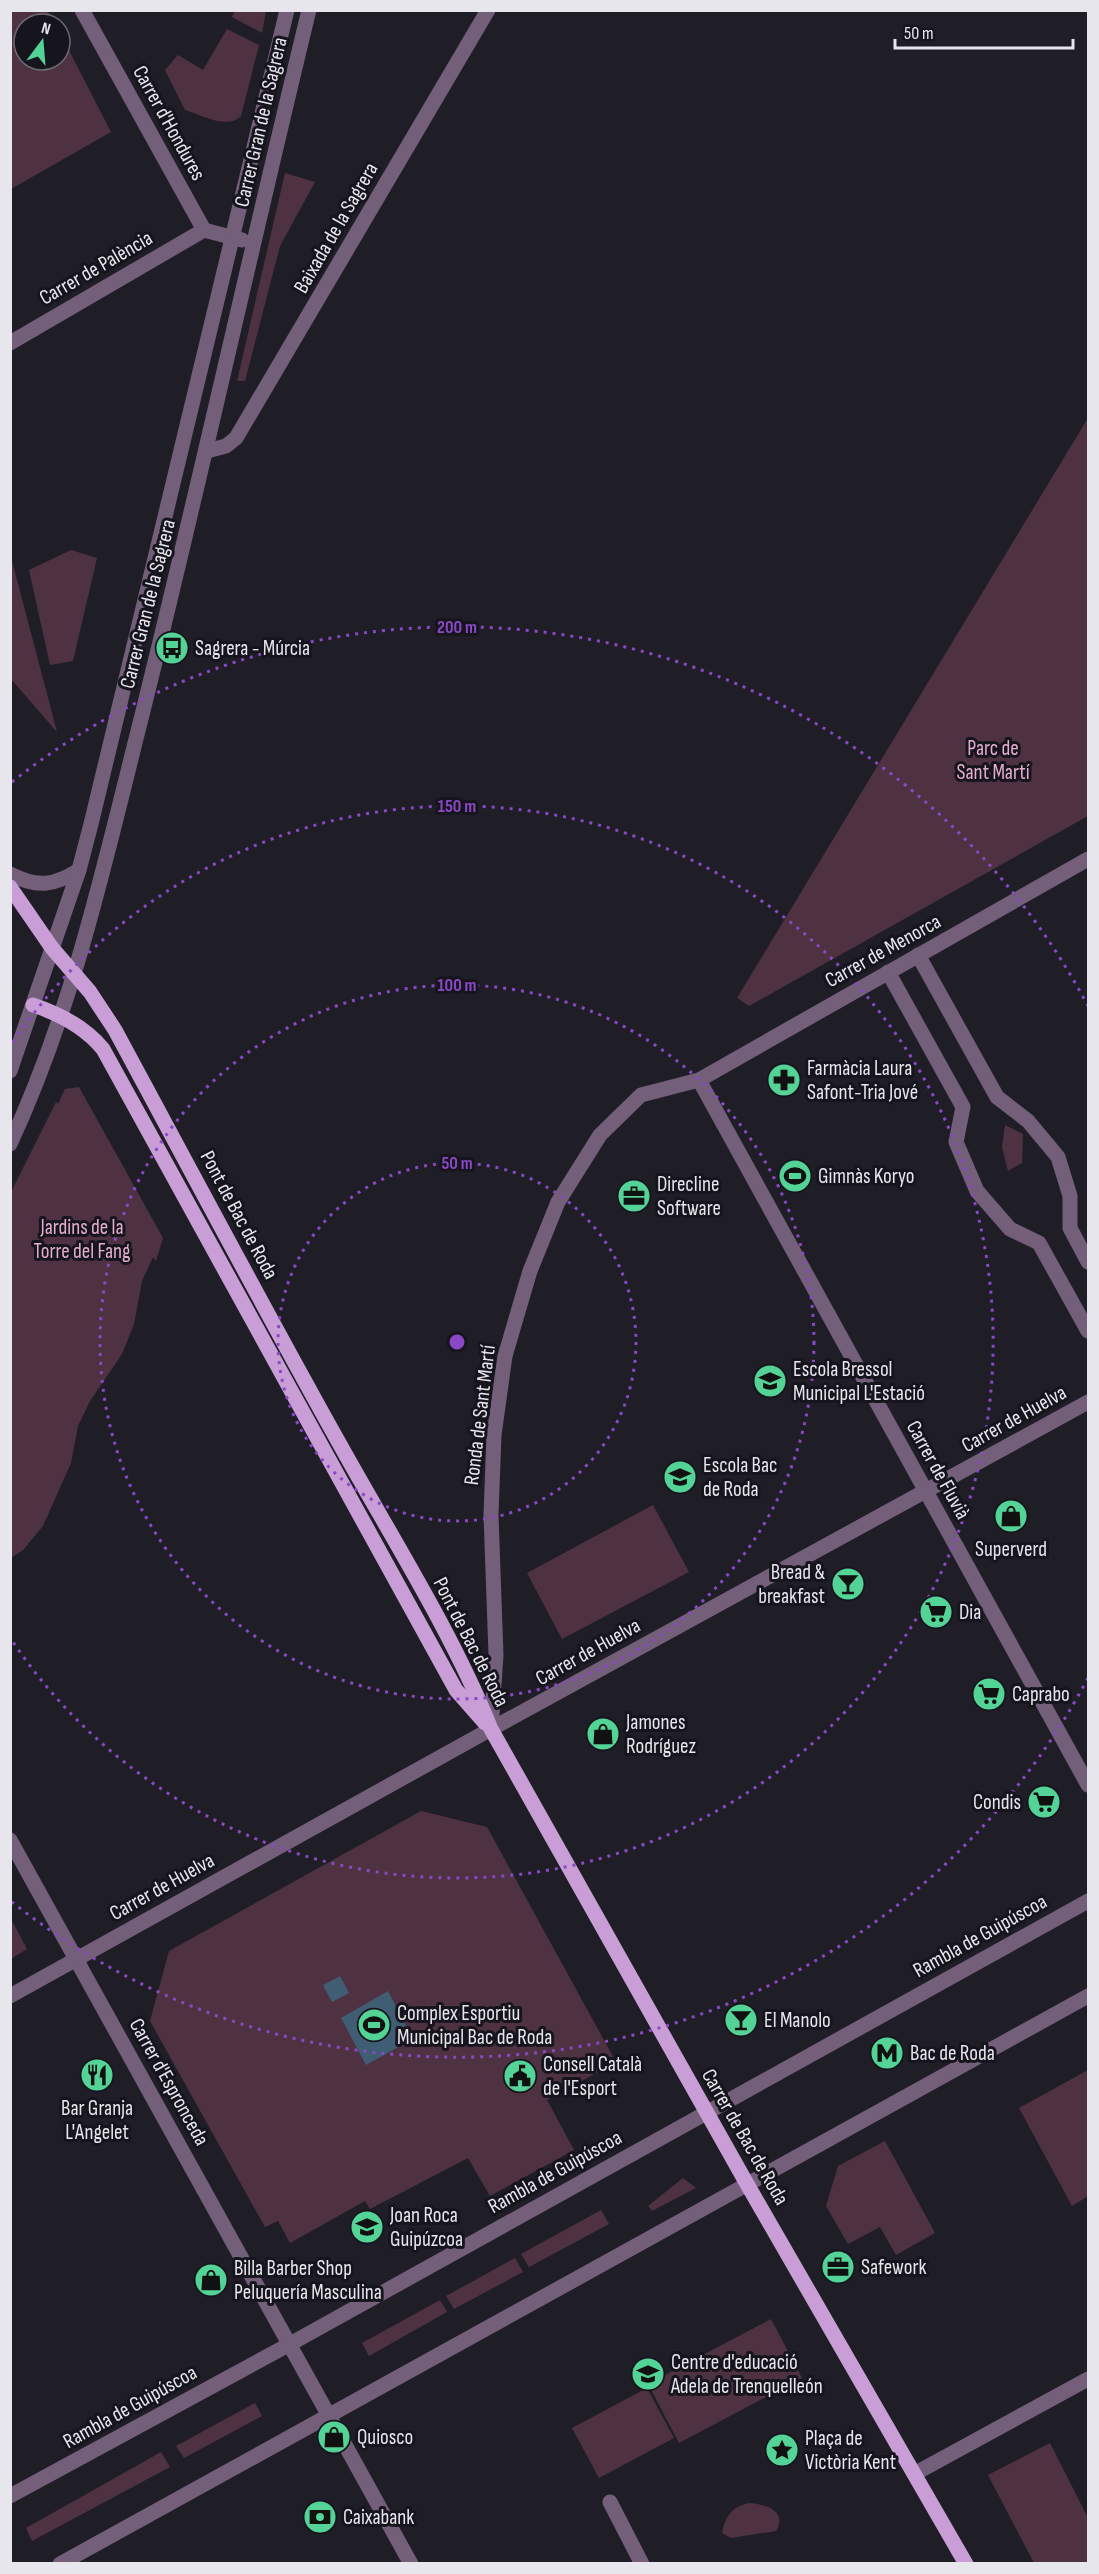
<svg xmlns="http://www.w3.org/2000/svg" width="1099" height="2574" viewBox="0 0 1099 2574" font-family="'Sofia Sans Condensed',sans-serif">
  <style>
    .green { fill: #4e3242 }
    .water { fill: #405e73 }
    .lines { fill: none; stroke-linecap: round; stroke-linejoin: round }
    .minor { stroke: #735f7a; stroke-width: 15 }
    .major { stroke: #c99ed6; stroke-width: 15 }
    .ring { fill: none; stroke: #8b48c6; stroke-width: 3; stroke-dasharray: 3 6 }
    .labels { text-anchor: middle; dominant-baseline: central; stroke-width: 6; stroke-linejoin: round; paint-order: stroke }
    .street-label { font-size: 21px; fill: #e7e6ed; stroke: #16151e }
    .poi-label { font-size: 21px; fill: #e7e6ed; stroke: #16151e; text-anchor: start }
    .park-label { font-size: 21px; fill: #e6adcd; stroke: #16151e }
    .centre { fill: #8b48c6; stroke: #16151e; stroke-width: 3 }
    .ring-label { font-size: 18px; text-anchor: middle; font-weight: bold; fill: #8b48c6; stroke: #16151e; stroke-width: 6; stroke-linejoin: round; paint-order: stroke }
  </style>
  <rect width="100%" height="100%" fill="#1f1e27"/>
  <!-- green -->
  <g class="green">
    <path d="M11 10 48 11 55 24H24V60H60V33L111 132 11 189Z"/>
    <path d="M235 10 266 11 262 33 232 17Z"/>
    <path d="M227 29 259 45 241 116C227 130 202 115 185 110L165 70 178 55 203 70Z"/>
    <path d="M285 173 315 182 280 246 245 381H237Z"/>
    <path d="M1088 418V816L749 1006 737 998Z"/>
    <path d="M71 550 97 558 73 661 50 665 29 570Z"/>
    <path d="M11 557 57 732 11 679Z"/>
    <path d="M79 1087 163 1238 156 1261 153 1257 142 1281 134 1324 122 1354 90 1401 78 1426 71 1463 43 1526 23 1550 11 1558V1192L56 1102 58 1104 65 1089Z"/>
    <path d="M1005 1125 1023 1134 1022 1163 1008 1171 1002 1147Z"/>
    <path d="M653 1505 689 1572 562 1639 527 1573Z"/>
    <path d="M421 1811 487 1827 616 2062 547 2100 574 2150 490 2196 468 2158 370 2209 365 2201 290 2243 278 2221 265 2227 150 2021 169 1951Z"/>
    <path d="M11 1919 27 1949 11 1959H10Z"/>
    <path d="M1088 2070V2196L1072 2206 1019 2108Z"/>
    <path d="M885 2141 935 2233 896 2255 880 2227 848 2244 826 2206 838 2166Z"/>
    <path d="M683 2178 696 2188 652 2211 648 2206Z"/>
    <path d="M601 2210 609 2224 529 2267 521 2254Z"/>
    <path d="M515 2258 523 2272 454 2309 446 2296Z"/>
    <path d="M440 2300 447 2312 369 2356 362 2343Z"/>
    <path d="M771 2319 802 2378 679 2443 648 2384Z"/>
    <path d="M647 2388 674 2438 599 2478 572 2428Z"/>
    <path d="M255 2403 262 2416 184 2458 176 2446Z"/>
    <path d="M1050 2443 1088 2518V2563H1034L988 2475Z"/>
    <path d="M161 2452 170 2467 32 2541 26 2528Z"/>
    <path d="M749 2503C765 2504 788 2511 776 2531L731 2538 722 2533C725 2516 732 2507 749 2503Z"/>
  </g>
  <!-- water -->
  <g class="water">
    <path d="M340 1976 349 1993 332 2002 323 1985Z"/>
    <path d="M388 1991 413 2039 366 2065 341 2018Z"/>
  </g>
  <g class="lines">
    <!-- minor -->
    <g class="minor">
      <path d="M82 10 204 230 242 240"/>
      <path d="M10 343 204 230"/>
      <path d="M207 451 226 446 236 438 488 10"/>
      <path d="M10 874C37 888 54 886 79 870"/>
      <path d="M918 955 997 1097 1028 1121 1058 1157 1070 1196V1228L1088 1262"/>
      <path d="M888 972 963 1107 956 1142 977 1191 1010 1229 1039 1243 1088 1331"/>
      <path d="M10 1071 79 870 91 824C155 553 223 282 287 10"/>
      <path d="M699 1080 1088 1785"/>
      <path d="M10 1144C74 1007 106 857 143 711 201 478 252 244 309 10"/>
      <path d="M491 1729 496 1655 491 1515 494 1435 505 1356 530 1271 558 1202 600 1135 641 1095 699 1080 1088 859"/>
      <path d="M10 1840 411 2564"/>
      <path d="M10 1996 491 1729 1088 1402"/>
      <path d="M914 2474 1088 2379"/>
      <path d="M10 2496 290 2344 1088 1901"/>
      <path d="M610 2502 642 2564"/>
      <path d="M60 2564 1088 1996"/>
    </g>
    <!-- major -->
    <g class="major">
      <path d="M10 887 52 948 90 992 115 1030C189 1167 262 1305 338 1441 390 1535 451 1630 491 1729L747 2184 966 2564"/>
      <path d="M33 1005C60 1014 85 1027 103 1049L456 1690 485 1723"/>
    </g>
  </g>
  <!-- distance rings -->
  <g class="ring">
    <circle cx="457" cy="1342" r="179"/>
    <circle cx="457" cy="1342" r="357"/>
    <path d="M13 1042A536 536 0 1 1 13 1642"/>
    <path d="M1088 1678A715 715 0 0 1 12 1902M12 782A715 715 0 0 1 1088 1006"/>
  </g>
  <!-- icons -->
  <defs>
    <symbol id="bus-disc" viewBox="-11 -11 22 22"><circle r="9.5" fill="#53d396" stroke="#16151e"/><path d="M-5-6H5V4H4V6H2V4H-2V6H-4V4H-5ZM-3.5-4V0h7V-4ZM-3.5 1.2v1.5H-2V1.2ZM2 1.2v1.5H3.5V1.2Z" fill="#111"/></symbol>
    <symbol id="pharmacy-disc" viewBox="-11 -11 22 22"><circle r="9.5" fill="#53d396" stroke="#16151e"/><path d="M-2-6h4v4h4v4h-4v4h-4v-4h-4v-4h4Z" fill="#111"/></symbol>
    <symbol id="stadium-disc" viewBox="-11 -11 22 22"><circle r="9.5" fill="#53d396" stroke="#16151e"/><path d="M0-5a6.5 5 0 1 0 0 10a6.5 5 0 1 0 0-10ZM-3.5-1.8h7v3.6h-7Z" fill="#111"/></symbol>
    <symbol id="office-disc" viewBox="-11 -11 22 22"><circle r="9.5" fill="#53d396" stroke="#16151e"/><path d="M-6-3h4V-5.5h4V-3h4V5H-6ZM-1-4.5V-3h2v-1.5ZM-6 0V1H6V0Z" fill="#111"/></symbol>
    <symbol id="school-disc" viewBox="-11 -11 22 22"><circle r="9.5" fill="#53d396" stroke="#16151e"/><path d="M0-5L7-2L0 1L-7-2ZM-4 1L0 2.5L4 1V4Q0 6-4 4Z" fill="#111"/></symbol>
    <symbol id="shop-disc" viewBox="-11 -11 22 22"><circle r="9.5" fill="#53d396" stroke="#16151e"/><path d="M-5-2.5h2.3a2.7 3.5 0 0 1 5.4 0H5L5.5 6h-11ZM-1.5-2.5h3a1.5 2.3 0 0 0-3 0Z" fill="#111"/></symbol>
    <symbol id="bar-disc" viewBox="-11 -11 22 22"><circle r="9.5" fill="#53d396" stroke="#16151e"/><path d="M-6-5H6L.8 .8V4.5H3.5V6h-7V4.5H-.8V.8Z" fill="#111"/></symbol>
    <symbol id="supermarket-disc" viewBox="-11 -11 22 22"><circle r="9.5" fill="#53d396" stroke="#16151e"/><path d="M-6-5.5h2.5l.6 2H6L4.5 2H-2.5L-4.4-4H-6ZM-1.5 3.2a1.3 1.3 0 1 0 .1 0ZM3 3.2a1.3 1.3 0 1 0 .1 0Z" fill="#111"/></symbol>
    <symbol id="metro-disc" viewBox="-11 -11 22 22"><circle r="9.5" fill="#53d396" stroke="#16151e"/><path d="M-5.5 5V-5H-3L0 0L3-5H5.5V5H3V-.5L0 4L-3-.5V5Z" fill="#111"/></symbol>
    <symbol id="restaurant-disc" viewBox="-11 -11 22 22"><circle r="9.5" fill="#53d396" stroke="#16151e"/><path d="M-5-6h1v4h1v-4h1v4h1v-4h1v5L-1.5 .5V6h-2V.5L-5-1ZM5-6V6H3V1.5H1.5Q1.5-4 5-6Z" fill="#111"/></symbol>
    <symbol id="civic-disc" viewBox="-11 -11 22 22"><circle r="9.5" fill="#53d396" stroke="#16151e"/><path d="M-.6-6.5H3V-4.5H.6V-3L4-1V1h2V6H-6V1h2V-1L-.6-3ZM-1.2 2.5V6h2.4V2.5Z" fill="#111"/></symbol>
    <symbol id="sight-disc" viewBox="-11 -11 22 22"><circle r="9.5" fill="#53d396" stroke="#16151e"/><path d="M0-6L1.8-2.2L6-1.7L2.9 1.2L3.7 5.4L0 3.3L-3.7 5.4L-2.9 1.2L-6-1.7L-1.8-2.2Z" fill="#111"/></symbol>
    <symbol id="bank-disc" viewBox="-11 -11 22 22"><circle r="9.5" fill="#53d396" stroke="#16151e"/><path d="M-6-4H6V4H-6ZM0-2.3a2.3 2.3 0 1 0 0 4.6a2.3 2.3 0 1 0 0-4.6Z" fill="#111"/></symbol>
  </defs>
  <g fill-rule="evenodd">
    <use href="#bus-disc" x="153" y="629" width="38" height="38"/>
    <use href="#pharmacy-disc" x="765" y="1061" width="38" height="38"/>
    <use href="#stadium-disc" x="776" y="1157" width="38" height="38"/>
    <use href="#office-disc" x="615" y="1177" width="38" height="38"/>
    <use href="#school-disc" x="751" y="1362" width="38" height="38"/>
    <use href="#school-disc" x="661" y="1458" width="38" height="38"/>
    <use href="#shop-disc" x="992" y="1497" width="38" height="38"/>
    <use href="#bar-disc" x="829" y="1565" width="38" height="38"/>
    <use href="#supermarket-disc" x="917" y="1593" width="38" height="38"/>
    <use href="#supermarket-disc" x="970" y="1675" width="38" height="38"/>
    <use href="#shop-disc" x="584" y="1715" width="38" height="38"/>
    <use href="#supermarket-disc" x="1025" y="1783" width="38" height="38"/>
    <use href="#bar-disc" x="722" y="2001" width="38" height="38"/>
    <use href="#stadium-disc" x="355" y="2006" width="38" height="38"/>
    <use href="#metro-disc" x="868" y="2034" width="38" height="38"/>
    <use href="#restaurant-disc" x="78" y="2056" width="38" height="38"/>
    <use href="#civic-disc" x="501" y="2057" width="38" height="38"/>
    <use href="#school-disc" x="348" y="2208" width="38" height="38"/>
    <use href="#office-disc" x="819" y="2248" width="38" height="38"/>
    <use href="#shop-disc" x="192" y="2261" width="38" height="38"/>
    <use href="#school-disc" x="629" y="2355" width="38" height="38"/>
    <use href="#shop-disc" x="315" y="2418" width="38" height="38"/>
    <use href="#sight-disc" x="763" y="2431" width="38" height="38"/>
    <use href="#bank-disc" x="301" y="2498" width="38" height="38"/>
  </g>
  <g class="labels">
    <!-- street labels -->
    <g class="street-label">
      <text transform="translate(261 122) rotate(-77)">Carrer Gran de la Sagrera</text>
      <text transform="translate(169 123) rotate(61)">Carrer d'Hondures</text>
      <text transform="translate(336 228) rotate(-60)">Baixada de la Sagrera</text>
      <text transform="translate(96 268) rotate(-30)">Carrer de Palència</text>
      <text transform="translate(148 604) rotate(-76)">Carrer Gran de la Sagrera</text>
      <text transform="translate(883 951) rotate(-29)">Carrer de Menorca</text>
      <text transform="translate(239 1215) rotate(62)">Pont de Bac de Roda</text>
      <text transform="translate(480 1415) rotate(-83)">Ronda de Sant Martí</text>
      <text transform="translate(1014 1419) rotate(-29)">Carrer de Huelva</text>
      <text transform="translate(938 1470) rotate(61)">Carrer de Fluvià</text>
      <text transform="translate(471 1642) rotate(63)">Pont de Bac de Roda</text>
      <text transform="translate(588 1652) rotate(-29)">Carrer de Huelva</text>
      <text transform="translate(162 1887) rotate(-29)">Carrer de Huelva</text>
      <text transform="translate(980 1936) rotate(-29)">Rambla de Guipúscoa</text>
      <text transform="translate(169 2082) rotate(61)">Carrer d'Espronceda</text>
      <text transform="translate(745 2137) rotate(60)">Carrer de Bac de Roda</text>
      <text transform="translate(555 2172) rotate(-29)">Rambla de Guipúscoa</text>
      <text transform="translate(130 2407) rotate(-29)">Rambla de Guipúscoa</text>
    </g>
    <!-- poi labels -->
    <g class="poi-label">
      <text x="195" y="648">Sagrera - Múrcia</text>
      <text x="807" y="1068">Farmàcia Laura<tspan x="807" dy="24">Safont-Tria Jové</tspan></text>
      <text x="818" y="1176">Gimnàs Koryo</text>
      <text x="657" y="1184">Direcline<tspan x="657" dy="24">Software</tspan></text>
      <text x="793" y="1369">Escola Bressol<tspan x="793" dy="24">Municipal L'Estació</tspan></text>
      <text x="703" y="1465">Escola Bac<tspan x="703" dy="24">de Roda</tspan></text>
      <text x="1011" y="1549" text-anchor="middle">Superverd</text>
      <text x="825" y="1572" text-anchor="end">Bread &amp;<tspan x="825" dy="24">breakfast</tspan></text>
      <text x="959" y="1612">Dia</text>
      <text x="1012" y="1694">Caprabo</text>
      <text x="626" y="1722">Jamones<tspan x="626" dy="24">Rodríguez</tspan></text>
      <text x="1021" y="1802" text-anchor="end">Condis</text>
      <text x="397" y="2013">Complex Esportiu<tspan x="397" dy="24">Municipal Bac de Roda</tspan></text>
      <text x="764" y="2020">El Manolo</text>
      <text x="910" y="2053">Bac de Roda</text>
      <text x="543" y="2064">Consell Català<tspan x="543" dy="24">de l'Esport</tspan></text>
      <text x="97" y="2108" text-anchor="middle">Bar Granja<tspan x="97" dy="24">L'Angelet</tspan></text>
      <text x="390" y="2215">Joan Roca<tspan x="390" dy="24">Guipúzcoa</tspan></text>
      <text x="861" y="2267">Safework</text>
      <text x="234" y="2268">Billa Barber Shop<tspan x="234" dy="24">Peluquería Masculina</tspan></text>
      <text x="671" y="2362">Centre d'educació<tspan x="671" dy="24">Adela de Trenquelleón</tspan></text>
      <text x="357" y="2437">Quiosco</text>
      <text x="805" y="2438">Plaça de<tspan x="805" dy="24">Victòria Kent</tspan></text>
      <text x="343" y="2517">Caixabank</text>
    </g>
    <!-- park labels -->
    <g class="park-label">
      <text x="993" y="748">Parc de<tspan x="993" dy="24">Sant Martí</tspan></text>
      <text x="82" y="1227">Jardins de la<tspan x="82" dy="24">Torre del Fang</tspan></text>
    </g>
  </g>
  <circle cx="457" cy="1342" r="9" class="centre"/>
  <g class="ring-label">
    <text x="457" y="633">200 m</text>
    <text x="457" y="812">150 m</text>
    <text x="457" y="991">100 m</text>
    <text x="457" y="1169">50 m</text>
  </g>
  <!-- border -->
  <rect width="1099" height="2574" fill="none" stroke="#e7e6ed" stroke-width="24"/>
  <!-- north arrow -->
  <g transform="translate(42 42) rotate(16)"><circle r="28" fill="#16151e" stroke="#6a6971" stroke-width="1.5"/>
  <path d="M0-4.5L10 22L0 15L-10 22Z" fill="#53d396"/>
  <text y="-9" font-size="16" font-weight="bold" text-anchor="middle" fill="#e7e6ed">N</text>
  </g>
  <!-- scale -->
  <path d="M895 39v9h178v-9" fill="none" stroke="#e7e6ed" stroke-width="3"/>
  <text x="904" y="39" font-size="18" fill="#e7e6ed" stroke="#16151e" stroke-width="4.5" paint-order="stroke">50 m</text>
</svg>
